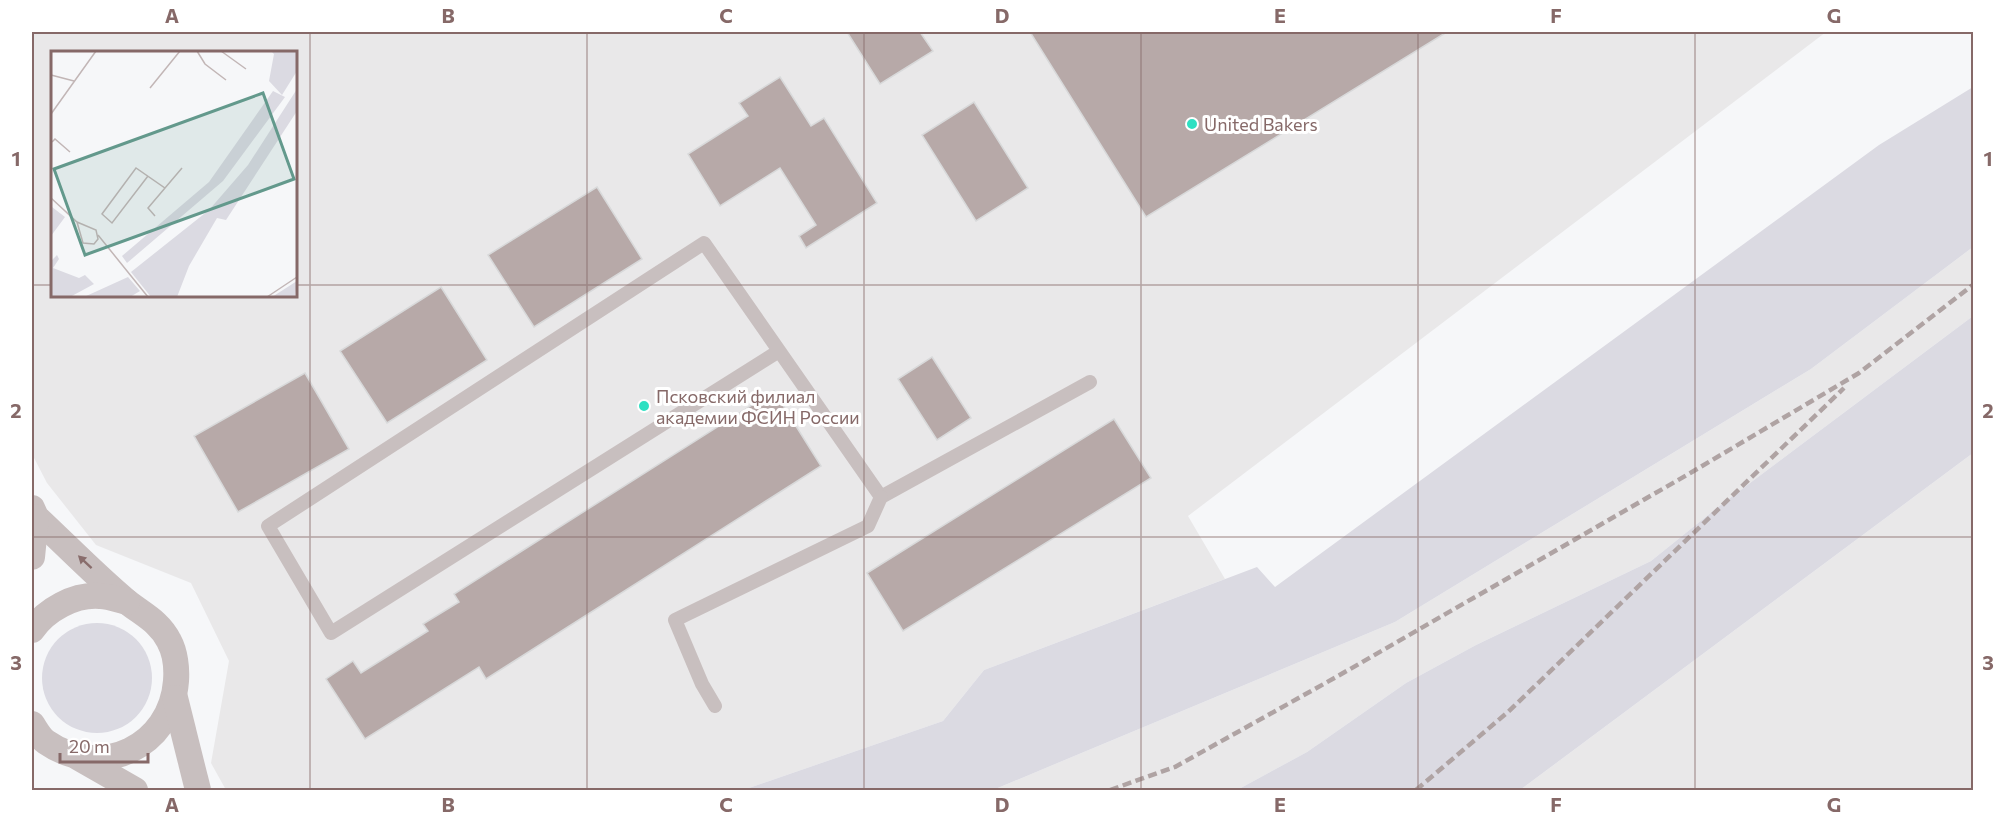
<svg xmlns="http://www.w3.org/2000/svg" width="2005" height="822" viewBox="0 0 2005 822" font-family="Commissioner,sans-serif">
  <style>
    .built { fill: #e9e8e9; fill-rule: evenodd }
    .green { fill: #dbdae2 }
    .building { fill: #b7a9a8; stroke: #d8d9da; stroke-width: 1.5 }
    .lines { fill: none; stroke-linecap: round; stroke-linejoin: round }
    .lane { stroke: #c8bfbf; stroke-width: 14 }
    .street { stroke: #c8bfbf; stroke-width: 26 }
    .rail { stroke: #afa3a3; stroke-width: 4.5; stroke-dasharray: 9 4.5; stroke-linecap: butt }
    .oneway { fill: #896d6c }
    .grid { fill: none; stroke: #866968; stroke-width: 1.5; stroke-opacity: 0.55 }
    .poi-dot { fill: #2ee0c2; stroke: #fff; stroke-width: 2 }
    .labels { text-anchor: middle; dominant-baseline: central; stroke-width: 6; stroke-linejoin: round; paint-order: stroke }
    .poi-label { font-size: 18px; fill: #866968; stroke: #fff; text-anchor: start }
    .inset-road { fill: none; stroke: #c2b6b6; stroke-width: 1.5 }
    .view { fill: #63998c; fill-opacity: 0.15; stroke: #63998c; stroke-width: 3 }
    .inset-edge { fill: none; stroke: #866968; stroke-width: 3 }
    .neatline { fill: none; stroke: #866968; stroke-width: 2 }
    .grid-label { font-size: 20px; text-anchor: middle; font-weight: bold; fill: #866968 }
  </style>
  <rect width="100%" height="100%" fill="#f6f7f9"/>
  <!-- built -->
  <g class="built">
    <path d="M32 32H1826L1188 516 1225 579 984 670 943 721 743 790H226L211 763 229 661 191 583 96 545 47 483 32 454ZM52 52H296V296H52Z"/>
    <path d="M1973 247V316L1718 507 1651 561 1476 645 1406 683 1307 752 1237 790H993L1395 622 1811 369Z"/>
    <path d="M1973 453V790H1520Z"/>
  </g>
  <!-- green -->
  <g class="green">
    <path d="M1973 87V247L1811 369 1395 622 993 790H743L943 721 984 670 1257 567 1275 587 1879 145Z"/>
    <path d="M1973 316V453L1520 790H1237L1307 752 1406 683 1476 645 1651 561 1718 507Z"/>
    <circle cx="97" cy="678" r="55"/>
  </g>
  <!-- building -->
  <g class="building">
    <path d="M847 32H920L933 51 880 84Z"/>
    <path d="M1030 32H1447L1146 217Z"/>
    <path d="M780 77 811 126 824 118 877 203 806 248 799 236 816 225 780 168 720 206 688 154 748 116 739 103Z"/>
    <path d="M974 102 1028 188 976 221 922 135Z"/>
    <path d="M597 187 642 259 534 327 488 255Z"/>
    <path d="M441 287 487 360 387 423 340 351Z"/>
    <path d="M932 357 971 418 937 440 898 379Z"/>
    <path d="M305 373 349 449 238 512 194 436Z"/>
    <path d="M774 391 821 466 486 679 479 667 365 739 326 679 353 661 361 673 428 631 423 624 459 602 454 594Z"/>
    <path d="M1114 419 1151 478 903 631 867 573Z"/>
  </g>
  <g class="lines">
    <!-- lane -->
    <g class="lane">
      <path d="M779 351 331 633 268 526 704 243 881 497 1090 382"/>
      <path d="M715 706 702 684 675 620 868 526 881 497"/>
    </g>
    <!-- street -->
    <g class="street">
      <path d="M32 508 36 517C66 545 95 575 126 601 142 614 159 621 169 641 175 652 177 668 176 681 171 747 101 780 46 742 40 738 36 730 32 724"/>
      <path d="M32 557 36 517"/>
      <path d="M32 630C46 610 74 594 100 596 109 596 118 600 127 602"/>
      <path d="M175 698 198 790"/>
      <path d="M79 758 135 790"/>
    </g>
    <!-- rail -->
    <g class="rail">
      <path d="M1110 790 1175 767 1338 676 1692 472 1859 373 1974 284"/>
      <path d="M1416 790 1508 712 1844 388"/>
    </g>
  </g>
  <!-- one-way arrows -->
  <defs><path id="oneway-solid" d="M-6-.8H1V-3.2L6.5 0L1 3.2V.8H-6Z" transform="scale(1.5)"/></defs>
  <use class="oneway" href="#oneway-solid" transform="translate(85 562) rotate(-137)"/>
  <!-- grid -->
  <path class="grid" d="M310 32V790M587 32V790M864 32V790M1141 32V790M1418 32V790M1695 32V790M32 285H52M296 285H1974M32 537H1974"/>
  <!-- markers -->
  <g class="poi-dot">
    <circle cx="1192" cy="124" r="6"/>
    <circle cx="644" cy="406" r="6"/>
  </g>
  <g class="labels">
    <!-- poi labels -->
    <g class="poi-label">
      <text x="1204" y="124">United Bakers</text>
      <text x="656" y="396">Псковский филиал<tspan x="656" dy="21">академии ФСИН России</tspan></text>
    </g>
  </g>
  <!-- overview -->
  <g transform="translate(51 51)">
    <rect width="246" height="246" fill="#f6f7f9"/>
    <path d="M220 0H246V20L231 44 218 30 223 3ZM246 38V60L175 169 166 167 138 215 126 246H100L80 221 158 159 197 114ZM222 40 234 46 172 130 76 212 71 205 158 131ZM1 156 14 166 0 185V157ZM6 204 8 208 2 217 28 227 34 224 43 233 19 246H0V210ZM77 226 89 240 79 246H33ZM246 230 244 246H221Z" fill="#dbdae2"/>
    <path class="inset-road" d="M146 0 154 13 175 29M170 0 195 18M0 24 23 30M99 37 129 0M0 63 45 0M1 91 4 88 19 101M97 125 61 172 51 163 85 117 114 137 131 117M0 147 26 171 45 179 47 188 43 193 32 192 26 171M104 165 97 157 114 137M47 184 97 246M216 246 246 226"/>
    <path class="view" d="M212 42 243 128 34 204 3 118Z"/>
    <rect width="246" height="246" class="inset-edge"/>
  </g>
  <!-- border -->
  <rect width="2005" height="822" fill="none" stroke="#ffffff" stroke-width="66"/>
  <!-- scale -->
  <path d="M60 753v9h88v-9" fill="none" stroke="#866968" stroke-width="3"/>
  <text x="69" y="753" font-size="18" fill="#866968" stroke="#ffffff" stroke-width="4.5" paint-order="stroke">20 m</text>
  <rect x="33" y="33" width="1939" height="756" class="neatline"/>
  <g class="grid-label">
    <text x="172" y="23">A</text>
    <text x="448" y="23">B</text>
    <text x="726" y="23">C</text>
    <text x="1002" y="23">D</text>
    <text x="1280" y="23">E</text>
    <text x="1556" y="23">F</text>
    <text x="1834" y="23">G</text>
    <text x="16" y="166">1</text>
    <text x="1988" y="166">1</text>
    <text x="16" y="418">2</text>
    <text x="1988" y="418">2</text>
    <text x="16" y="670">3</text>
    <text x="1988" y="670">3</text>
    <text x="172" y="812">A</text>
    <text x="448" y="812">B</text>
    <text x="726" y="812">C</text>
    <text x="1002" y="812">D</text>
    <text x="1280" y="812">E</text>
    <text x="1556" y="812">F</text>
    <text x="1834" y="812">G</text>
  </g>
</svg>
